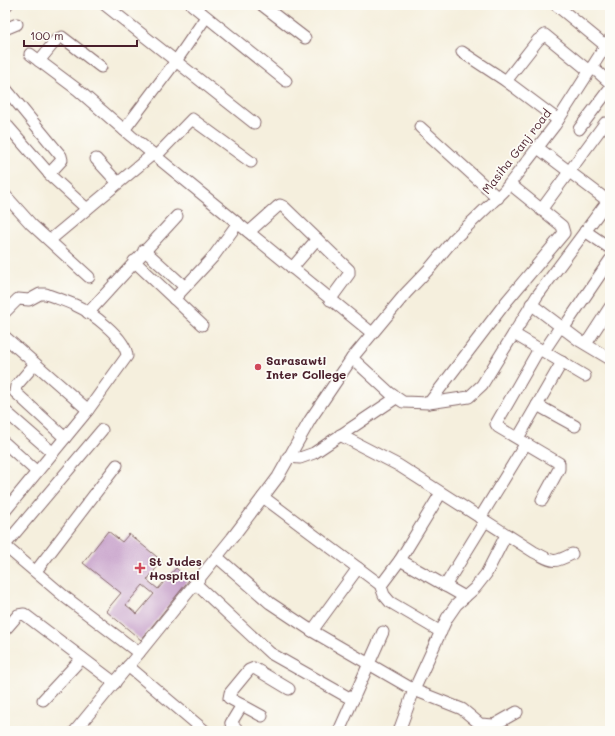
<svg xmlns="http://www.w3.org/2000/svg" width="615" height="736" viewBox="0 0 615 736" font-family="Mali,sans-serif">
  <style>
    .building { fill: #c7a2cb; fill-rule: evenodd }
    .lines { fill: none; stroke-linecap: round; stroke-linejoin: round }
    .minor-casing { stroke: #866869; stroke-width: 13 }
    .minor { stroke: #fff; stroke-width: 11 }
    .poi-dot { fill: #d1495b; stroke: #fdfcf7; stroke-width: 1.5 }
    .labels { text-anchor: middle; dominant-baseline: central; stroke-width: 3.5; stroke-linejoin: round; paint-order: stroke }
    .street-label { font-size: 12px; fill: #4a1f2b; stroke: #fdfcf7 }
    .poi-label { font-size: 12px; font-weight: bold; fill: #4a1f2b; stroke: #fdfcf7; text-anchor: start }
  </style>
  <rect width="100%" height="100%" fill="#fdfcf7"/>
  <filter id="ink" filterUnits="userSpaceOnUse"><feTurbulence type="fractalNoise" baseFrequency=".025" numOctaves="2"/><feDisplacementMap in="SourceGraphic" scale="8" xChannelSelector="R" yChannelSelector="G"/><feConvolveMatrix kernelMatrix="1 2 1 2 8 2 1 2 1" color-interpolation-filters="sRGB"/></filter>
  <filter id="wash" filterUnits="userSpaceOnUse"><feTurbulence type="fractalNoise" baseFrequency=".012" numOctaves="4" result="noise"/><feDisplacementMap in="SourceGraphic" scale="16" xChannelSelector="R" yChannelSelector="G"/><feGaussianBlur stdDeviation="0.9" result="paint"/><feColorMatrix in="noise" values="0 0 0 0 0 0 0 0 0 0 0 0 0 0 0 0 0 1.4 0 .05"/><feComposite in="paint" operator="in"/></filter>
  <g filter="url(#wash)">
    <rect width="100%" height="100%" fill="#f5efdd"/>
    <g id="blocks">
      <!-- building -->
      <path class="building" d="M108 531 122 542 129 534 162 561 147 580 158 589 176 568 189 580 141 640 106 611 121 593 83 563ZM143 585 154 594 137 614 126 605Z"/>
    </g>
  </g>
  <g filter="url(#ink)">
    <use href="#blocks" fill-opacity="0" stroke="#866869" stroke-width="1"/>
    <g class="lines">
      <defs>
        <g id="minor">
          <path d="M105 5 254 123"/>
          <path d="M192 5 286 81"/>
          <path d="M262 5 305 38"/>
          <path d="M556 5 606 46"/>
          <path d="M5 6 7 5"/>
          <path d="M5 29 17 24"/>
          <path d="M462 52 506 81 558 120"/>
          <path d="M30 54 78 90 131 136 372 333"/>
          <path d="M39 61 57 39 62 37 101 67"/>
          <path d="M592 67 610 83"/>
          <path d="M506 81 538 40 545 35 589 71"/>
          <path d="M5 88 61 156 62 160 49 174"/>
          <path d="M5 123 52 177 87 209"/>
          <path d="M420 127 498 198"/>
          <path d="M579 129 610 88"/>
          <path d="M124 130 176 61 206 17"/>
          <path d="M538 148 608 201"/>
          <path d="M156 156 192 119 251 162"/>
          <path d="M96 159 118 183"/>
          <path d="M5 195 31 224 89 277"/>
          <path d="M541 210 605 123"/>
          <path d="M585 231 610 248"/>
          <path d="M249 232 277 207 280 205 284 207 349 270V274L330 300"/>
          <path d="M50 240 153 154"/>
          <path d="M144 250 185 287"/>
          <path d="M134 261 202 325"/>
          <path d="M292 268 317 239"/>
          <path d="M174 299 213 257 238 223"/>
          <path d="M531 304 580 341 610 359"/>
          <path d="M5 312 18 299 29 300 40 294H46C56 298 66 301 75 305 91 312 126 338 127 356L88 410 5 511"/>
          <path d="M88 313 177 216"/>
          <path d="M563 329 610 260"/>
          <path d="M514 334 585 376"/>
          <path d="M5 337 88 410"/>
          <path d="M586 344 610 307"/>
          <path d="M539 349 496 424 498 427 559 463V469L542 500"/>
          <path d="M544 351 560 327"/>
          <path d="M352 358 390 393 403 402 429 403 469 397 482 385 537 296 610 198"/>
          <path d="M35 364 16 386 15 392 65 438"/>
          <path d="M429 403 506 302 564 233 562 226 510 184"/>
          <path d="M537 405 575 426"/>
          <path d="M5 411 53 453"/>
          <path d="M340 435 398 465 534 552C554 562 552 564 572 554"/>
          <path d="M518 438 562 362"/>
          <path d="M5 443 37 472"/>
          <path d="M288 457 300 458 314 453 396 398"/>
          <path d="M263 497 378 583 382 584 400 560 441 493"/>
          <path d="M480 518 526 443"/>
          <path d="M5 545 102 430"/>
          <path d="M5 546 65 597 139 653 75 731"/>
          <path d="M217 557 270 603 312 631 414 690 462 709 480 724 494 725 517 712"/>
          <path d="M400 560 465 597"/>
          <path d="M36 571 117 465"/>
          <path d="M196 584 270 653 353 700"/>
          <path d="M380 584 384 595 390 602 441 632"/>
          <path d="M445 586 485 521"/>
          <path d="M5 630 18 615 24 614 115 683"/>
          <path d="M312 631 358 568"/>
          <path d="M139 653 232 538 278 477 310 420 352 358 406 293 430 268 453 240 504 191 555 125 610 39"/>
          <path d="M128 666 205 731"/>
          <path d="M43 700 82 658"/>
          <path d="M262 716 229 698 230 693 249 670 254 668 289 689"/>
          <path d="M239 731 231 723 242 705"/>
          <path d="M339 731 383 632"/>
          <path d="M399 731 414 690 447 618 456 605 475 588 486 574 506 535"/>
        </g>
      </defs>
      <!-- minor casing -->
      <use href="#minor" class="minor-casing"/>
      <!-- minor -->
      <use href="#minor" class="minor"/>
    </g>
  </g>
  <!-- markers -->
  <g class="poi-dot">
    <circle cx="258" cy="367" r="4"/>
    <path d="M138 562h4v4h4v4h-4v4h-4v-4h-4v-4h4z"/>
  </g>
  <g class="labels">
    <!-- street labels -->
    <g class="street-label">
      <text transform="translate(516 151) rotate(-52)">Masiha Ganj road</text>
    </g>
    <!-- poi labels -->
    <g class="poi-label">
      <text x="266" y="360">Sarasawti<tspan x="266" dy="14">Inter College</tspan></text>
      <text x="149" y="561">St Judes<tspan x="149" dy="14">Hospital</tspan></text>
    </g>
  </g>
  <!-- margin -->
  <rect width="615" height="736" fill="none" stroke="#fdfcf7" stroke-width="20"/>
  <!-- scale -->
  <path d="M24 40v6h113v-6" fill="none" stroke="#4a1f2b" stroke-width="2"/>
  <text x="30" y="40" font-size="12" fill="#4a1f2b" stroke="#fdfcf7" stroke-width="3" paint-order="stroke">100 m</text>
</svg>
